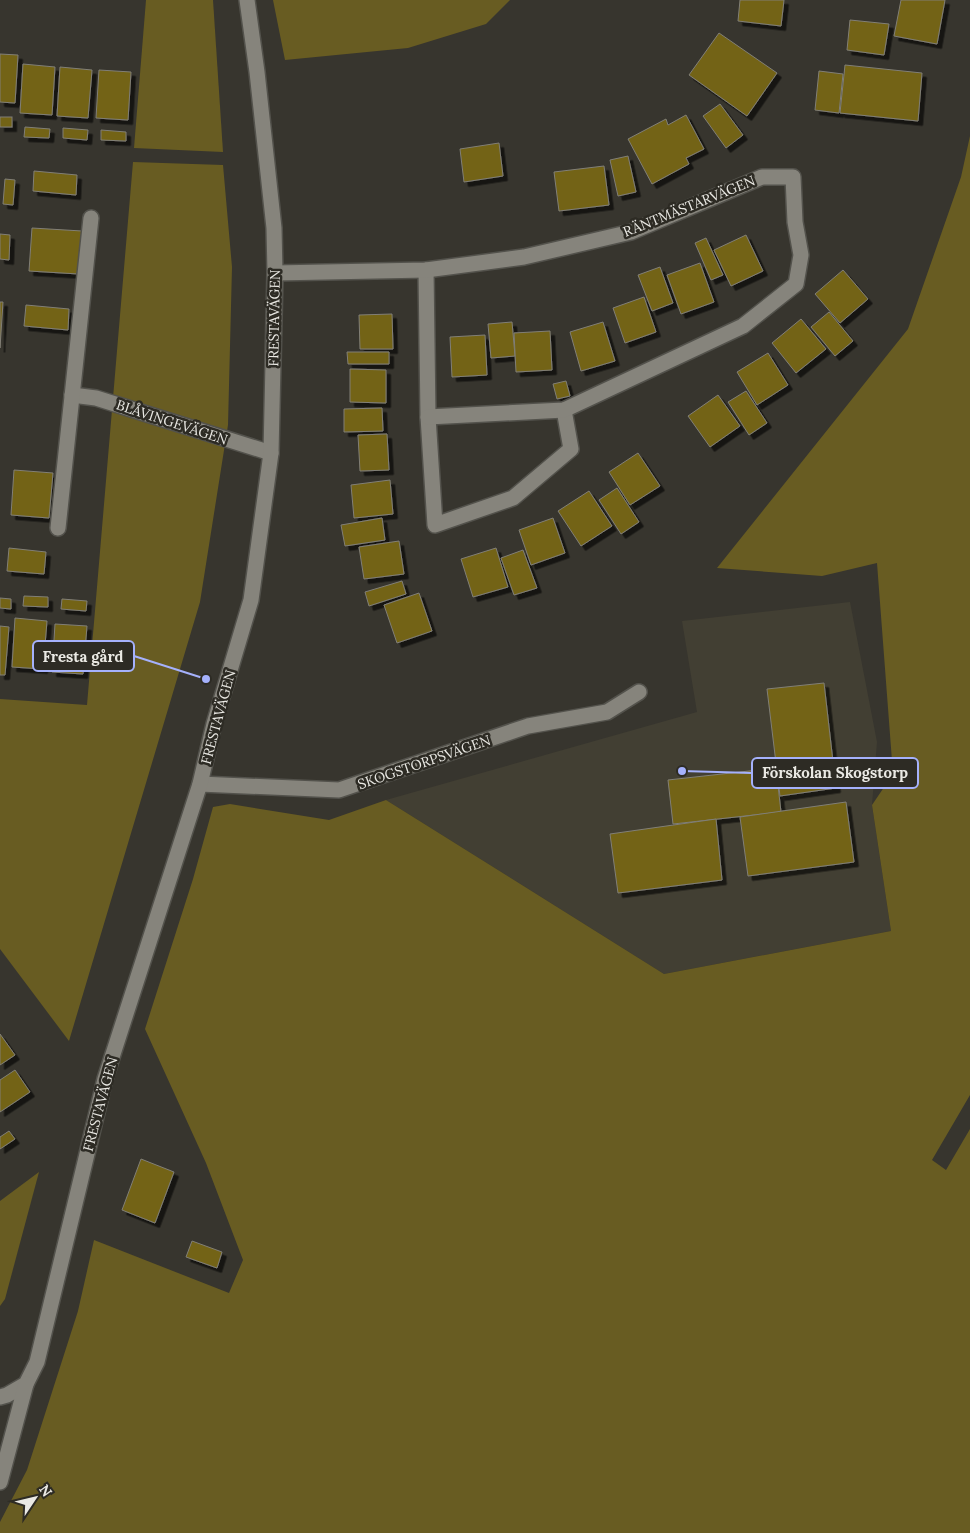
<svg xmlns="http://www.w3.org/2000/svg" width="970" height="1533" viewBox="0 0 970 1533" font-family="Lora,serif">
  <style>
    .built { fill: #423f33 }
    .green { fill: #685c22 }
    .building { fill: #736314; stroke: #817f77; filter: url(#shadow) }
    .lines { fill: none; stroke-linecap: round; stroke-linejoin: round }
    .street-casing { stroke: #53524c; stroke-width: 18 }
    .street { stroke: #86847c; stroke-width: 15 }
    .labels { text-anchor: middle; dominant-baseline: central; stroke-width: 5; stroke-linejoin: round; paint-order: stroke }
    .street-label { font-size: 14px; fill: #eae9e4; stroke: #2d2b24 }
    .leader { fill: none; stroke: #a5b1fc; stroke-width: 2 }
    .callout-dot { fill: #a5b1fc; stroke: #2d2b24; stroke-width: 2 }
    .callout { fill: #2d2b24; stroke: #a5b1fc; stroke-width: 2 }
    .callout-label { font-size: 15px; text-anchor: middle; font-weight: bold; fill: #eae9e4 }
  </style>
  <defs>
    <filter id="shadow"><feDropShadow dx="4.5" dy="4.5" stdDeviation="0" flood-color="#0009"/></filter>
  </defs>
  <rect width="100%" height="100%" fill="#37352e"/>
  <!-- built -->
  <path class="built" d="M850 602 877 742 872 805 891 931 664 974 386 800 697 712 682 621Z"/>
  <!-- green -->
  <g class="green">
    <path d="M146 0H213L223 152 134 148Z"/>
    <path d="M273 0H510L486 24 408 48 285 60Z"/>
    <path d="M970 136V1095L932 1160 946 1170 970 1129V1533H0V1522L27 1470 78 1311 94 1240 229 1293 243 1260 206 1163 145 1029 193 879 213 807 230 804 329 820 386 800 664 974 891 931 872 805 893 774 877 563 822 576 717 568 908 329 961 177Z"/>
    <path d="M133 162 223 165 232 267 228 425 200 602 69 1041 0 949V699L87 705Z"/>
    <path d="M39 1172 5 1299 0 1306V1201Z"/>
  </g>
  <!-- building -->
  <g class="building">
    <path d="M740 0H784L781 26 738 21Z"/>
    <path d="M901 0H945L937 44 894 36Z"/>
    <path d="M850 20 889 24 884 55 847 50Z"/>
    <path d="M719 33 777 73 747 116 689 75Z"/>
    <path d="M0 54 18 55 15 103 0 102Z"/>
    <path d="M23 64 55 67 52 115 20 113Z"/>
    <path d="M845 65 922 73 918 121 840 113Z"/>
    <path d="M60 67 92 70 88 118 57 116Z"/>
    <path d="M99 70 131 72 128 120 96 118Z"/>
    <path d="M819 71 843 74 839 113 815 110Z"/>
    <path d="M720 104 743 135 726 148 703 116Z"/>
    <path d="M686 115 704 149 686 158 689 164 652 184 628 139 666 119 668 125Z"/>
    <rect x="0" y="117" width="12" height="10"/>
    <path d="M25 127 50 129 49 138 24 137Z"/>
    <path d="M63 128 88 130 87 140 63 138Z"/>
    <path d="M101 130 126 132V141L101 140Z"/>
    <path d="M499 143 503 176 464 182 460 149Z"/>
    <path d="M628 156 636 192 618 196 610 160Z"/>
    <path d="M604 166 609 205 559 211 554 172Z"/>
    <path d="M34 171 77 175 76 195 33 191Z"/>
    <path d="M5 179 15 180 13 205 3 204Z"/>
    <path d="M32 228 82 231 79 274 29 271Z"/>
    <path d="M0 234 10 235 9 260 0 259Z"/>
    <path d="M746 235 763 271 731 286 714 250Z"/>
    <path d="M706 238 723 275 711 280 695 243Z"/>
    <path d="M700 263 714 302 681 314 667 275Z"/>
    <path d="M660 267 673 303 652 311 638 275Z"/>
    <path d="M843 270 868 299 840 323 815 294Z"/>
    <path d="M644 297 656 332 625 343 613 308Z"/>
    <path d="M0 302H3L0 348Z"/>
    <path d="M26 305 69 309 68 330 24 326Z"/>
    <path d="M829 312 853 341 835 356 811 327Z"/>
    <path d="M392 314 393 349H360L359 315Z"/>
    <path d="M801 319 826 349 796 373 772 343Z"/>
    <path d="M512 322 515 356 491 358 488 324Z"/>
    <path d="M603 322 615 361 581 371 570 332Z"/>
    <path d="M550 331 552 370 516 372 514 333Z"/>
    <path d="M485 335 487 375 452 377 450 337Z"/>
    <path d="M347 352H389V364H348Z"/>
    <path d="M768 353 788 385 757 405 737 372Z"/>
    <path d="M350 369 386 370V403L350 402Z"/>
    <path d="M566 381 570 396 557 399 553 384Z"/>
    <path d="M746 391 767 423 749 435 728 402Z"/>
    <path d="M718 395 740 426 710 447 688 416Z"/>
    <path d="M382 408 383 431 344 432V409Z"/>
    <path d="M387 434 389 470 360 471 358 435Z"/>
    <path d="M638 453 660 486 630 505 609 472Z"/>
    <path d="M14 470 53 473 49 518 11 515Z"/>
    <path d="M390 480 393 514 354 518 351 485Z"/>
    <path d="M617 488 639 522 621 534 599 500Z"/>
    <path d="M589 491 612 526 581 546 558 511Z"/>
    <path d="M382 518 385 540 345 546 341 525Z"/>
    <path d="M553 518 565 553 531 565 519 530Z"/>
    <path d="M399 541 404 574 364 579 359 547Z"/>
    <path d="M9 548 46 552 44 574 7 571Z"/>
    <path d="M496 548 508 587 473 597 461 559Z"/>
    <path d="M523 550 537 588 514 595 501 558Z"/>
    <path d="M402 581 406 594 369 606 365 592Z"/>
    <path d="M419 593 432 631 397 643 384 605Z"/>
    <path d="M24 596 48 597V607L23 606Z"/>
    <path d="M0 598 11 599V609L0 608Z"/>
    <path d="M62 599 87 601 86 611 61 609Z"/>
    <path d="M15 618 47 621 43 669 12 667Z"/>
    <path d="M55 624 87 626 83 674 52 672Z"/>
    <path d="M0 626 9 627 5 675H0Z"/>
    <path d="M824 683 836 788 780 796 767 689Z"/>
    <path d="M776 768 781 812 673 824 668 780Z"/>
    <path d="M846 802 854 862 748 876 740 817Z"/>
    <path d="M716 819 722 880 618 893 610 834Z"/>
    <path d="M0 1034 15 1055 0 1065Z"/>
    <path d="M15 1070 30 1092 0 1112V1080Z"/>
    <path d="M9 1131 15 1139 0 1149V1137Z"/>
    <path d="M141 1159 174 1172 155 1223 122 1210Z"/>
    <path d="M192 1241 222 1252 217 1268 186 1257Z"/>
  </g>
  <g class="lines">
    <defs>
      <g id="street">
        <path d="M426 270 428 417 435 525 513 498 571 449 564 410"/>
        <path d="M275 273 426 270 524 257 631 232 762 177H793L795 222 801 255 796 284 743 326 564 410 428 417"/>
        <path d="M72 395 96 398 271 453"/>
        <path d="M58 528 91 218"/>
        <path d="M200 784 339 790 528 726 607 712 639 692"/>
        <path d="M0 1397 7 1395 26 1384 37 1362 105 1079 200 784 214 724 251 600 271 453 275 273 274 228 257 72 247 0"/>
        <path d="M0 1482 26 1384"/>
      </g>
    </defs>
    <!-- street casing -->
    <use href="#street" class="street-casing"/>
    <!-- street -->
    <use href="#street" class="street"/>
  </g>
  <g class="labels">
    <!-- street labels -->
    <g class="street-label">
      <text transform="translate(689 206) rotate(-22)">RÄNTMÄSTARVÄGEN</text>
      <text transform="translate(274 318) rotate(-89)">FRESTAVÄGEN</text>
      <text transform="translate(172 422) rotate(18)">BLÅVINGEVÄGEN</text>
      <text transform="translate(218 717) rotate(-75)">FRESTAVÄGEN</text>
      <text transform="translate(424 762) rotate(-19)">SKOGSTORPSVÄGEN</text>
      <text transform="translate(100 1104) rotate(-75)">FRESTAVÄGEN</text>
    </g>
  </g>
  <!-- callouts -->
  <path class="leader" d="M206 679L134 656M682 771L752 773"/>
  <g class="callout-dot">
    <circle cx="206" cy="679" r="5"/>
    <circle cx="682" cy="771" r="5"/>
  </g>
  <g class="callout">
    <rect x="33" y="641" width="101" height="30" rx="5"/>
    <rect x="752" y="758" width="166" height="30" rx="5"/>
  </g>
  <g class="callout-label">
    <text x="83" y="662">Fresta gård</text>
    <text x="835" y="778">Förskolan Skogstorp</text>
  </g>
  <!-- north arrow -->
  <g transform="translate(35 1498) rotate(55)" stroke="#2d2b24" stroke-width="4" paint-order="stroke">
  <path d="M0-4L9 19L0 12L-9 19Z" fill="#eae9e4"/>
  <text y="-8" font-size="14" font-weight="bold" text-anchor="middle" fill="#eae9e4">N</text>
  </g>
</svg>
